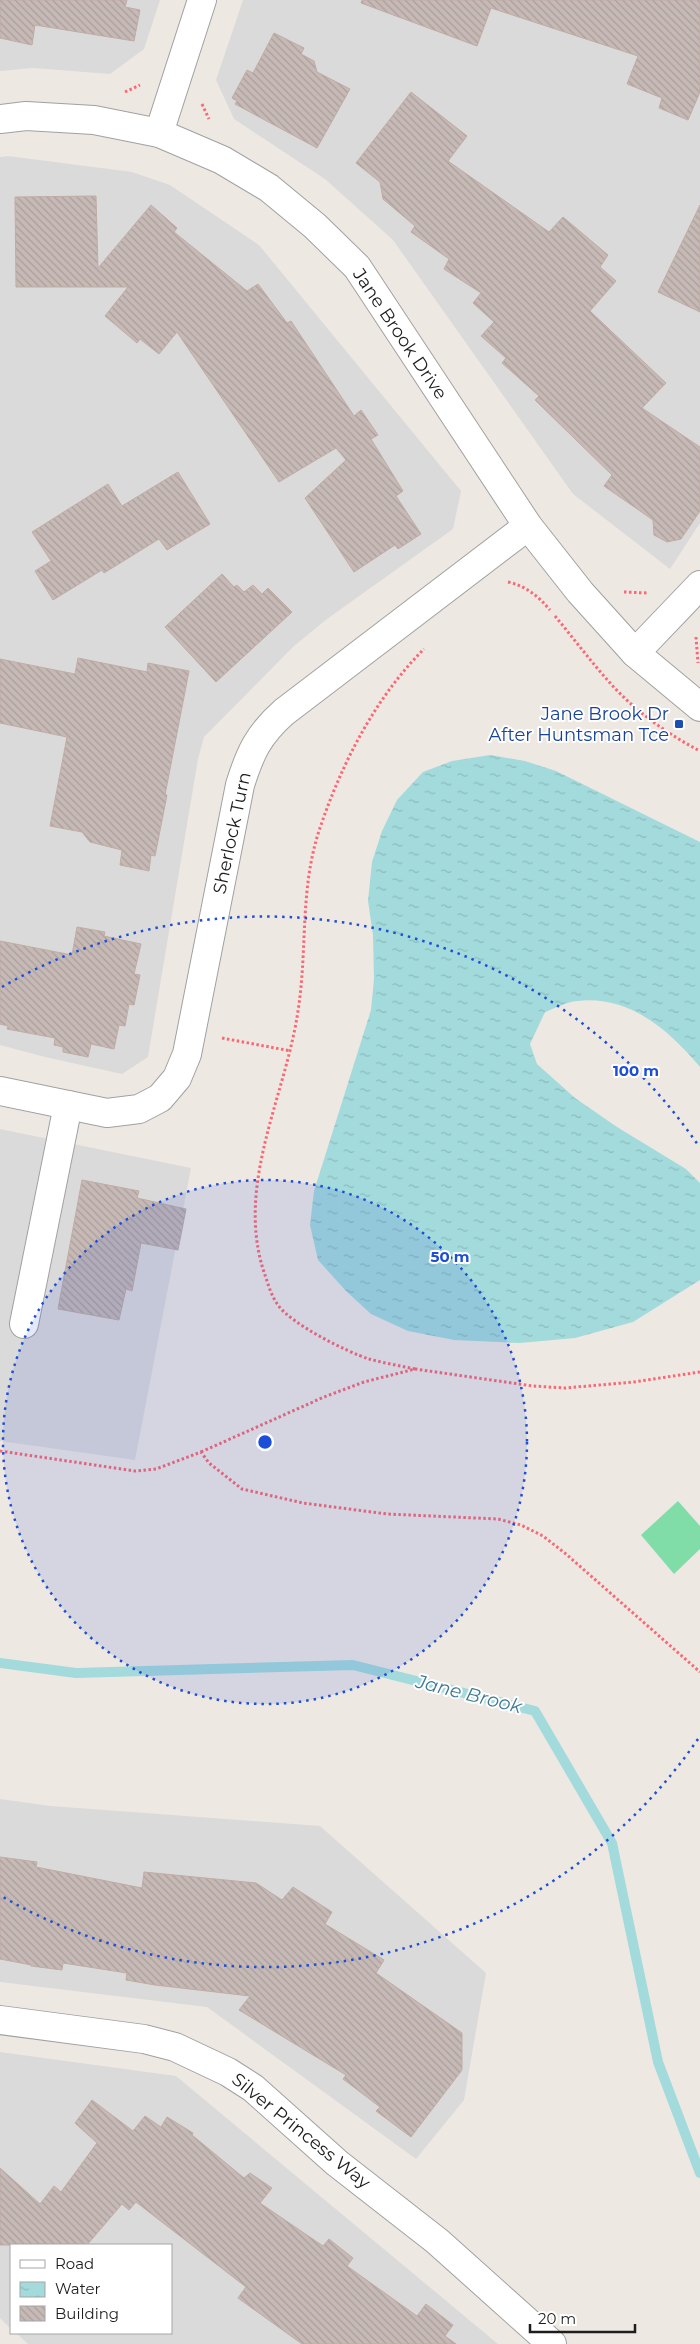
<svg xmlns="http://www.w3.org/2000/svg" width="700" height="2344" viewBox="0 0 700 2344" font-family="Montserrat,sans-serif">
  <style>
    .residential { fill: #dbdada }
    .pitch { fill: #80dda8 }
    .water { fill: url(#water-ripples) }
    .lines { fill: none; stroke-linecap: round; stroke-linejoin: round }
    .stream { stroke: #a3dadc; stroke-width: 10 }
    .building { fill: url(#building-back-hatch); stroke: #c0aca5 }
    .minor-casing { stroke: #a1a1a1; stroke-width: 30 }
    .path { stroke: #f96975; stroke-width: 3; stroke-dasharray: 2.5 2.5; stroke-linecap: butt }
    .minor { stroke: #fff; stroke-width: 28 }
    .ring { fill: none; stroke: #1d4ed8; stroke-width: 2.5; stroke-dasharray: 2.5 5 }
    .transit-dot { fill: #1a4fb4; stroke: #fff; stroke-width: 2 }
    .labels { text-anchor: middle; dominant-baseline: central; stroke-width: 4; stroke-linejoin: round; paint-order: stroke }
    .street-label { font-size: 18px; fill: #1d1d1d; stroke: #fff }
    .transit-label { font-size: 18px; fill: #164399; stroke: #fff; text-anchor: end }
    .water-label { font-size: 19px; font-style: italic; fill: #417a95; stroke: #fff }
    .centre { fill: #1d4ed8; stroke: #fff; stroke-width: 2.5 }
    .ring-label { font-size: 15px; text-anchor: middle; font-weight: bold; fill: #1d4ed8; stroke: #fff; stroke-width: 4; stroke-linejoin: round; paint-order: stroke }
  </style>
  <defs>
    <pattern id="water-ripples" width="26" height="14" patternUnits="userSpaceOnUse" patternTransform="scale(1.25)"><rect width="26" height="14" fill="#a3dadc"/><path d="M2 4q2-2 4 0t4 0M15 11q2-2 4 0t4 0" fill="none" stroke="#8cbbbc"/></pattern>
    <pattern id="building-back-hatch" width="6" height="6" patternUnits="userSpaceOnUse" patternTransform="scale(1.25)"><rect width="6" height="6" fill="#c6b9b6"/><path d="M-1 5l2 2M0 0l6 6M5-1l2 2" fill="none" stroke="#aa9f9c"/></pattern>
  </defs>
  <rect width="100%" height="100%" fill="#eee8e3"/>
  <!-- residential -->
  <g class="residential">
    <path d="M0 0H160L144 49 110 74 33 68 0 71Z"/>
    <path d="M243 0H700V523L670 569 573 494 393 240 325 179 234 119 216 80Z"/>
    <path d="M8 156 132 172 170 185 259 245 461 491 453 529 327 619 294 646 204 737 198 759 148 1057 122 1074 45 1057 0 1045V157Z"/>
    <path d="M0 1129 191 1168 135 1460 0 1441Z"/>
    <path d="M0 1799 51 1806 320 1826 486 1973 464 2100 416 2159 207 2007 0 1982Z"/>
    <path d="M0 2052 176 2076 498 2344H28L16 2333H171V2245H11V2329L0 2318Z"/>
  </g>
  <!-- pitch -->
  <path class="pitch" d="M678 1501 700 1526V1549L674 1574 641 1535Z"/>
  <!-- water -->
  <path class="water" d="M490 755 525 761 556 771 700 842V1067C669 1030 629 995 577 1001 567 1002 555 1008 545 1012L530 1044 537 1064 575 1098 617 1127 686 1169 700 1183V1280L633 1322 575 1338 520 1343 454 1340 408 1331 371 1314 346 1291 318 1260 310 1225 314 1191 371 1010 374 979 373 935 368 901 372 862 382 831 397 800 423 772 452 761Z"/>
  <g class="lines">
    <!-- stream -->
    <path class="stream" d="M0 1663 76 1673 353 1665 535 1711 612 1843 658 2062 700 2173"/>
  </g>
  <!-- building -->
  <g class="building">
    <path d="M0 0H127L125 7 140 10 134 41 35 25 32 45 0 38Z"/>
    <path d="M362 0H700V92L688 120 659 108 662 98 627 84 638 56 491 8 477 46 361 3Z"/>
    <path d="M274 33 304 48 301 54 314 61 317 72 350 89 317 148 235 104 237 101 232 98 247 70 253 73Z"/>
    <path d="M411 92 467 136 448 161 549 232 563 217 608 255 600 267 616 281 590 311 666 383 642 408 700 447V511L681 539 667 542 654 535 653 520 604 486 612 475 535 400 539 396 502 363 506 358 481 336 494 322 473 303 481 293 444 269 449 259 411 232 415 226 383 199 380 182 356 163Z"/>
    <path d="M96 196 98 268 151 205 177 228 174 232 247 291 258 284 287 323 291 321 354 416 361 410 378 435 371 439 403 491 396 496 421 534 398 549 395 545 354 572 305 498 346 460 336 448 279 482 177 332 159 354 140 339 137 343 105 316 128 287H16L15 197Z"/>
    <path d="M700 205V312L658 292Z"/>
    <path d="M178 472 210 524 167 550 159 539 104 573 102 570 53 600 35 571 51 561 32 532 108 484 122 506Z"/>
    <path d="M222 574 234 587 237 585 244 592 253 585 262 594 268 588 292 612 216 682 165 627Z"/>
    <path d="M78 658 147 672 148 663 189 671 165 795H167L155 856 151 855 149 871 120 865 122 850 90 842 82 832 50 826 67 737 0 723V659L75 674Z"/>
    <path d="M77 927 105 932 104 936 141 944 134 974 140 975 134 1005 129 1004 125 1026 119 1025 114 1049 91 1044 88 1057 63 1052V1047L54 1045 55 1038 7 1029 8 1026 0 1024V941L72 955Z"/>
    <path d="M82 1180 139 1191 137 1198 186 1209 178 1250 141 1243 132 1291 126 1289 119 1320 58 1309Z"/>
    <path d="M0 1857 37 1862 36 1867 142 1888 144 1872 256 1883 282 1900 293 1887 332 1912 325 1924 384 1960 376 1973 462 2033V2070L411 2137 376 2111 380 2107 343 2079 346 2075 239 2010 250 1996 155 1985 126 1980 127 1973 63 1963 62 1970 31 1966V1965L0 1959Z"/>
    <path d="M92 2100 133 2131 145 2116 161 2127 167 2117 193 2133 192 2135 244 2178 250 2173 272 2188 260 2203 323 2246 329 2239 353 2258 347 2266 417 2316 426 2304 453 2325 445 2336 456 2344H302L238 2298 246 2287 136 2202 129 2210 122 2204 87 2245H0V2168L40 2204 54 2186 61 2192 97 2143 75 2123Z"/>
  </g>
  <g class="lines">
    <defs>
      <g id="minor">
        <path d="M0 119 26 116 94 120 159 133 222 160 269 188 315 226 357 267 528 526 580 592 635 653 700 707"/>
        <path d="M159 133 202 0"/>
        <path d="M635 653 700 585"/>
        <path d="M0 1091 107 1113 139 1109 160 1098 177 1078 187 1054 240 785C250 753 258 735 284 712L528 526"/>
        <path d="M24 1324 68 1105"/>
        <path d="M0 2020 144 2039 175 2047 228 2072 253 2088 337 2163 437 2241 552 2344"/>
      </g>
    </defs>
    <!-- minor casing -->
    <use href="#minor" class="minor-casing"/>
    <!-- path -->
    <g class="path">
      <path d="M125 92 140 85"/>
      <path d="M202 104 209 119"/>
      <path d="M508 582C526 586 538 596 550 610"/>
      <path d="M624 592 647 593"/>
      <path d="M555 616C574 639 592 663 611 684 635 711 669 735 700 751"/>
      <path d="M696 637 698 663"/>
      <path d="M222 1038 291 1051"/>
      <path d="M415 1369C400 1366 384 1363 369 1359 347 1352 291 1324 278 1305 272 1297 269 1287 266 1278 233 1188 285 1099 298 1011 308 947 299 887 321 825 343 761 376 697 424 649"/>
      <path d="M0 1451 135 1471 156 1469 201 1452 209 1463 242 1489 303 1503 387 1514 498 1519 521 1525 543 1536 566 1554 700 1672"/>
      <path d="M201 1452 324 1397 364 1382 415 1369 533 1386 565 1388 634 1382 700 1372"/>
    </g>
    <!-- minor -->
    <use href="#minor" class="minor"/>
  </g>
  <!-- distance rings -->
  <circle cx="265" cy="1442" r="262" fill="#1d4ed8" fill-opacity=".12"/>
  <g class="ring">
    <circle cx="265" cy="1442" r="262"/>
    <path d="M698 1739A525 525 0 0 1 3 1897M2 987A525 525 0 0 1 698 1145"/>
  </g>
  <!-- markers -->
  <rect class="transit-dot" x="674" y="719" width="10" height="10" rx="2.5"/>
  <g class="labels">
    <!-- street labels -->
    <g class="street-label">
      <text transform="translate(400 334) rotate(56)">Jane Brook Drive</text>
      <text transform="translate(232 833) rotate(-78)">Sherlock Turn</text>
      <text transform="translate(301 2131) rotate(39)">Silver Princess Way</text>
    </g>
    <!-- transit labels -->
    <g class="transit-label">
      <text x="669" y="714">Jane Brook Dr<tspan x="669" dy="21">After Huntsman Tce</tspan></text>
    </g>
    <!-- water labels -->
    <g class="water-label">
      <text transform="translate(469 1694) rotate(14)">Jane Brook</text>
    </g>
  </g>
  <circle cx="265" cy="1442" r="8" class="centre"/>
  <g class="ring-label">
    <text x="636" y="1076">100 m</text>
    <text x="450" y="1262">50 m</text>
  </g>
  <!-- legend -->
  <rect x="10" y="2244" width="162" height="90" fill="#ffffff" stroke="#a5a5a5"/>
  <rect x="20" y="2260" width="25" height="8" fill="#ffffff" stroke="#a5a5a5"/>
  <text x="55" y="2269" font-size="15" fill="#1d1d1d">Road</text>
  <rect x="20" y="2282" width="25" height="15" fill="url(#water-ripples)" stroke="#a5a5a5"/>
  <text x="55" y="2294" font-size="15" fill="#1d1d1d">Water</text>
  <rect x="20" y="2306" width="25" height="15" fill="url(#building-back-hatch)" stroke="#a5a5a5"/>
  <text x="55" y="2319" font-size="15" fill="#1d1d1d">Building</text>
  <!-- scale -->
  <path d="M530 2324v8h105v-8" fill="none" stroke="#1d1d1d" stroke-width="2.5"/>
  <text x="538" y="2324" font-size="15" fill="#1d1d1d" stroke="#ffffff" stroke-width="4" paint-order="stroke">20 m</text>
</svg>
